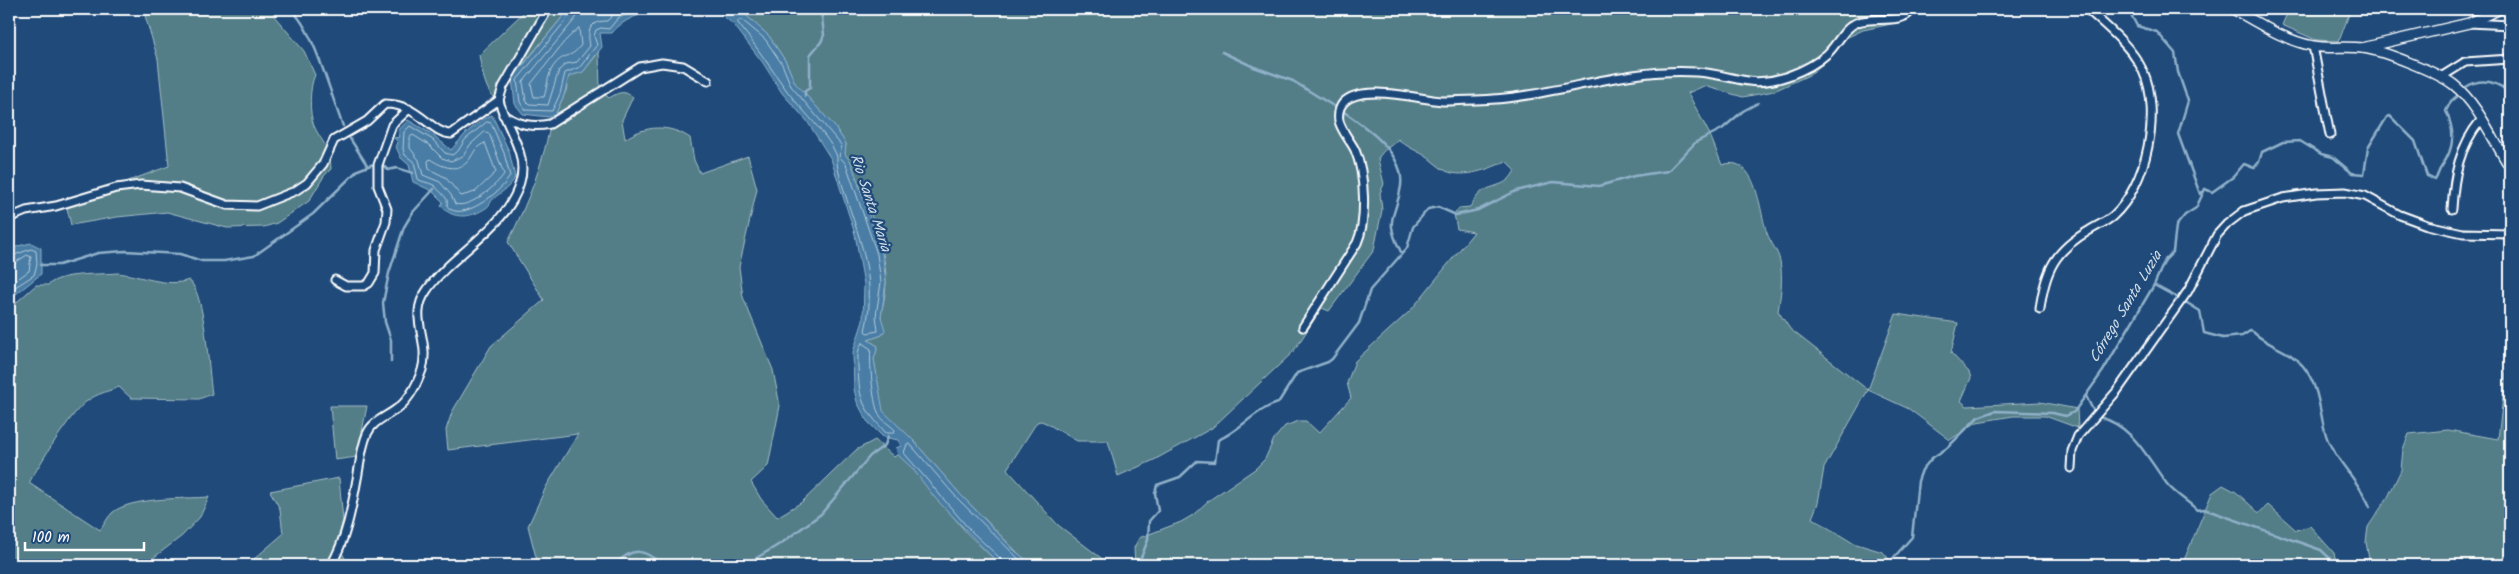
<svg xmlns="http://www.w3.org/2000/svg" width="2519" height="574" viewBox="0 0 2519 574" font-family="Kalam,sans-serif">
  <style>
    .green { fill: #527e88; stroke: #a8bec4 }
    .water { fill: #487da5; stroke: #91b1c9 }
    .lines { fill: none; stroke-linecap: round; stroke-linejoin: round }
    .shore { stroke: #b6cbdb; stroke-width: 1 }
    .stream { stroke: #91b1c9; stroke-width: 2.5 }
    .minor-casing { stroke: #fff; stroke-width: 11 }
    .tertiary-casing { stroke: #fff; stroke-width: 12 }
    .minor { stroke: #1f4a7a; stroke-width: 7 }
    .tertiary { stroke: #1f4a7a; stroke-width: 9 }
    .labels { text-anchor: middle; dominant-baseline: central; stroke-width: 4.5; stroke-linejoin: round; paint-order: stroke }
    .water-label { font-size: 15px; font-style: italic; fill: #d1dee8; stroke: #1f4a7a }
  </style>
  <rect width="100%" height="100%" fill="#1f4a7a"/>
  <filter id="ink" filterUnits="userSpaceOnUse"><feTurbulence type="fractalNoise" baseFrequency=".02" numOctaves="2"/><feDisplacementMap in="SourceGraphic" scale="10" xChannelSelector="R" yChannelSelector="G"/><feConvolveMatrix kernelMatrix="1 2 1 2 8 2 1 2 1" color-interpolation-filters="sRGB"/></filter>
  <g filter="url(#ink)">
    <!-- green -->
    <g class="green">
      <path d="M143 9H271L275 17 304 51 315 75C309 87 309 114 314 126 323 145 330 145 331 169L324 176 309 201 277 223 264 227 227 228 167 212 117 217 71 225 66 204 169 166 158 59Z"/>
      <path d="M527 9H569L515 74 499 103C485 93 482 71 479 55Z"/>
      <path d="M739 9H1906V17L1896 23 1863 30 1846 38 1824 63 1809 75 1774 91 1743 97 1704 86 1688 93 1710 135 1722 165C1757 153 1759 211 1767 233 1770 242 1778 251 1780 261 1783 278 1781 294 1778 311L1790 329 1868 390 1896 314 1958 323 1951 353 1969 372 1971 378 1961 401 1967 406 2040 402 2077 409 2078 428 2045 416H2013L1977 422 1950 440 1909 409 1868 390 1824 468 1818 503 1812 518 1853 543 1883 552 1894 565H1135L1134 548 1139 538 1181 522 1193 515 1208 501 1255 469 1265 459 1274 439 1285 426 1299 421H1306L1319 433 1351 398 1347 383 1355 361 1411 310 1474 232 1457 229 1454 214 1459 208 1470 207C1473 202 1478 194 1483 191 1496 184 1508 186 1515 170L1506 161C1490 169 1463 179 1446 171 1438 167 1432 160 1424 155 1415 150 1407 147 1398 139 1391 147 1383 149 1378 159L1384 184 1380 193 1382 210 1374 250 1329 311 1322 308 1293 352 1212 428 1154 460 1118 476 1108 441H1077L1046 423 1041 421 1037 422 1007 469 1058 525 1109 564 1122 565H1033L1023 558 960 494 912 439 882 411 874 359 878 346 868 340 882 335C884 328 881 324 881 317 882 306 886 295 886 283 887 242 863 200 851 162L845 154 846 144 835 127 795 83 786 62 769 36Z"/>
      <path d="M2289 9H2351L2339 41 2316 40 2282 25Z"/>
      <path d="M599 52 600 90 609 98C619 92 624 90 633 97L622 120 625 139C646 125 669 124 690 138L694 160 700 173 748 156 757 189 739 267 743 297 773 370 780 406 768 466 751 482 761 499 777 517 802 502 856 450 875 440 894 457 898 454 912 468 967 533 1000 565H538L528 526 546 487 578 434 448 450 446 430 452 412 491 346 544 300 508 242C529 200 544 162 552 116L555 115 566 91 569 76 583 72Z"/>
      <path d="M117 273C140 275 167 288 189 280 206 295 208 369 212 394L199 399 131 398 119 387C109 391 96 394 87 401 71 412 39 465 29 483L100 530C104 525 107 518 112 513 130 497 184 499 209 497L200 517 182 536 144 565H9V309L36 285H48C62 272 98 275 117 273Z"/>
      <path d="M2510 337V565H2370L2366 542 2368 527 2388 497 2401 470 2403 449 2409 434 2448 430 2498 439Z"/>
      <path d="M330 406H367L357 457 335 460Z"/>
      <path d="M339 478 343 520 337 544 346 560V565H247L283 534 280 509 270 491Z"/>
      <path d="M2223 485 2236 492 2259 513 2268 505 2296 530 2310 526 2334 553 2337 565H2182L2212 493Z"/>
    </g>
    <!-- water -->
    <g class="water">
      <path d="M569 9 585 11 660 9C641 14 624 18 612 33H600L602 47 583 72 569 76 564 95 555 115 548 117 523 114 515 104 512 79Z"/>
      <path d="M715 9H739L769 36 786 62 795 83 835 127 846 144 845 154 851 162 882 253 886 282 881 317 885 330 882 335 868 340 878 346 874 359 883 411 912 439 960 494 1015 551 1033 565H1000L935 498 912 468 898 455 896 448 901 446 898 440 883 437 867 421 857 402 854 389 853 352 863 321 864 284 855 234 831 159 807 121 782 93 763 63 734 25Z"/>
      <path d="M492 115 509 151 515 177C510 188 501 192 493 199 490 202 490 206 486 208 471 218 453 220 441 206L443 202 432 191 413 182 409 165 401 158 396 147 398 142 394 138 400 137 398 131 408 120 432 134 451 150 467 132 485 118Z"/>
      <path d="M31 243 41 248V274L16 294 9 296V252L18 246Z"/>
    </g>
    <g class="lines">
      <!-- shore -->
      <g class="shore">
        <path d="M572 9 571 14 517 80 520 102 525 110 552 111 560 94 565 73 580 67 597 45 594 36 596 30 601 28 609 29 618 18 641 9"/>
        <path d="M579 9 576 18 523 82 526 101 529 104 548 105 559 70 566 64 577 62 590 46C587 31 589 21 607 21L614 14 623 9"/>
        <path d="M739 20H742L765 39 782 64 791 86 842 146 839 156 846 164 877 254 881 282 876 316 878 331 867 333 865 331C880 270 852 226 838 169 837 165 837 161 837 157 831 137 798 107 785 88 769 66 755 44 738 23Z"/>
        <path d="M579 28 581 45C571 59 565 53 556 63 547 72 548 86 544 97H534L531 84 564 42Z"/>
        <path d="M487 122 491 123 504 153 510 176C503 190 466 220 450 209 445 206 449 202 446 198 444 195 438 190 436 187 431 182 423 183 418 179L414 162 405 155 403 149 404 132 410 126 433 140 445 153 452 155 458 151 465 140Z"/>
        <path d="M485 132 489 133 504 174C496 186 470 209 455 204L451 195 440 182 423 175 419 160 410 148V137L413 135 429 145 442 158 451 161 463 156 470 145Z"/>
        <path d="M485 143 496 172 475 192 461 196 445 177 429 169 428 161 430 159C443 168 461 174 471 157 475 150 477 146 485 143Z"/>
        <path d="M9 257 31 249 36 251 37 264 34 275 9 291"/>
        <path d="M9 263 16 262 27 255 31 257 29 271 9 285"/>
        <path d="M862 343 871 349C869 360 873 402 878 412 881 420 889 424 895 430L894 433H886C863 407 859 402 858 366 858 358 857 350 862 343Z"/>
        <path d="M1003 565 1002 560 970 530 904 453 907 444H910L957 498 1025 565"/>
      </g>
      <!-- stream -->
      <g class="stream">
        <path d="M290 9C313 26 331 96 343 126"/>
        <path d="M2128 9 2137 26 2157 32 2175 53 2178 72 2188 101 2178 134 2200 194 2202 192"/>
        <path d="M1222 52 1254 67 1293 81 1335 107"/>
        <path d="M2466 87C2481 77 2499 81 2510 95"/>
        <path d="M805 96V91L810 88V55L821 42 824 35 821 9"/>
        <path d="M1344 112C1367 128 1405 154 1401 186 1396 220 1383 216 1401 252"/>
        <path d="M349 137 367 165"/>
        <path d="M381 163 388 170 397 168 413 173"/>
        <path d="M2205 189 2212 192 2233 177 2244 164 2254 168 2259 162 2262 152 2283 142 2300 141 2321 154 2333 157 2352 173 2364 174 2368 148 2387 117 2390 116 2415 141 2427 176 2435 180C2438 176 2438 171 2442 166 2455 147 2455 131 2446 111L2451 101 2457 96"/>
        <path d="M41 265H59L98 253 125 251 180 254 202 261H224L254 256 313 214 358 170 376 163"/>
        <path d="M2154 285 2178 298"/>
        <path d="M2184 301 2200 311 2204 333 2223 338 2242 336 2250 331 2253 332C2269 347 2289 349 2303 366 2320 387 2319 412 2326 435 2333 458 2361 483 2370 507"/>
        <path d="M391 362V340L385 322 383 303 389 273 404 227 413 212 434 189"/>
        <path d="M2086 396 2094 412"/>
        <path d="M2099 417C2134 426 2147 458 2167 484 2175 494 2188 501 2197 510L2204 509 2321 550 2337 565"/>
        <path d="M615 565C633 546 644 549 663 565"/>
        <path d="M745 565 783 542 821 514 870 456 885 445 888 436"/>
        <path d="M1138 565 1148 540 1149 521 1158 511 1155 493 1157 485 1180 477 1197 461 1215 462 1218 440C1241 430 1254 410 1278 403L1297 373 1328 362 1332 359 1359 323 1370 290 1407 248 1413 227 1428 209 1438 207 1456 215 1478 210 1516 191 1553 182 1599 186 1634 176 1668 171 1696 142 1722 129 1743 111 1758 103"/>
        <path d="M1887 565 1912 537 1918 481 1922 470 1932 458 1947 448 1978 417 1995 411 2052 413 2066 416 2074 412 2103 371 2154 285 2165 260 2173 252 2176 226 2185 215 2196 208 2205 189"/>
      </g>
      <defs>
        <g id="minor">
          <path d="M2469 23 2510 25"/>
          <path d="M2313 46 2330 135"/>
          <path d="M2441 77 2465 62 2510 59"/>
          <path d="M503 115C519 124 531 128 550 124L640 67 662 63 683 66 708 81"/>
          <path d="M2452 209C2454 175 2459 147 2481 120"/>
          <path d="M9 218 26 211 56 206 116 188 141 185 180 188 227 205 257 206 295 191 307 183 323 164 334 140 367 121 385 104C419 104 430 133 451 134L499 100 503 87 548 9"/>
          <path d="M335 280 346 286H364L369 283 375 273 376 250 386 222 387 209 378 186V165L392 125 409 109"/>
          <path d="M2040 309C2045 270 2055 250 2090 230 2098 225 2106 222 2113 216 2147 185 2162 112 2143 71 2131 46 2107 27 2087 9"/>
          <path d="M1303 327 1357 243C1367 221 1365 173 1355 150 1350 140 1342 132 1339 121 1338 115 1339 108 1343 103 1361 83 1418 99 1442 101 1453 101 1465 100 1476 100 1550 99 1621 67 1696 72 1734 74 1748 90 1788 76 1802 71 1816 64 1827 54 1838 44 1843 28 1858 22 1872 17 1900 23 1909 13V9"/>
          <path d="M2071 468 2072 451 2078 436 2117 391 2188 291 2217 235 2227 224 2244 211 2283 198 2316 193 2345 192 2365 196 2400 215 2427 225 2463 233 2510 234"/>
          <path d="M331 565C346 540 352 507 357 479 360 464 361 448 367 434 372 422 385 417 395 410 408 402 417 384 422 370 431 339 407 318 427 290 452 253 508 228 520 182 529 153 505 127 499 100"/>
        </g>
        <g id="tertiary">
          <path d="M2233 9C2258 23 2284 40 2313 46 2329 49 2346 46 2362 48 2382 50 2439 73 2454 85 2479 105 2493 141 2510 167"/>
          <path d="M2362 48 2469 23 2500 9"/>
        </g>
      </defs>
      <!-- minor casing -->
      <use href="#minor" class="minor-casing"/>
      <!-- tertiary casing -->
      <use href="#tertiary" class="tertiary-casing"/>
      <!-- minor -->
      <use href="#minor" class="minor"/>
      <!-- tertiary -->
      <use href="#tertiary" class="tertiary"/>
    </g>
  </g>
  <g class="labels">
    <!-- water labels -->
    <g class="water-label">
      <text transform="translate(870 203) rotate(72)">Rio Santa Maria</text>
      <text transform="translate(2126 307) rotate(-59)">Córrego Santa Luzia</text>
    </g>
  </g>
  <!-- margin -->
  <rect width="2519" height="574" fill="none" stroke="#1f4a7a" stroke-width="30"/>
  <rect x="15" y="15" width="2489" height="544" fill="none" stroke="#fff" stroke-width="2" filter="url(#ink)"/>
  <!-- scale -->
  <path d="M25 542v8h119v-8" fill="none" stroke="#ffffff" stroke-width="2.5"/>
  <text x="32" y="542" font-size="15" fill="#ffffff" stroke="#1f4a7a" stroke-width="4" paint-order="stroke">100 m</text>
</svg>
